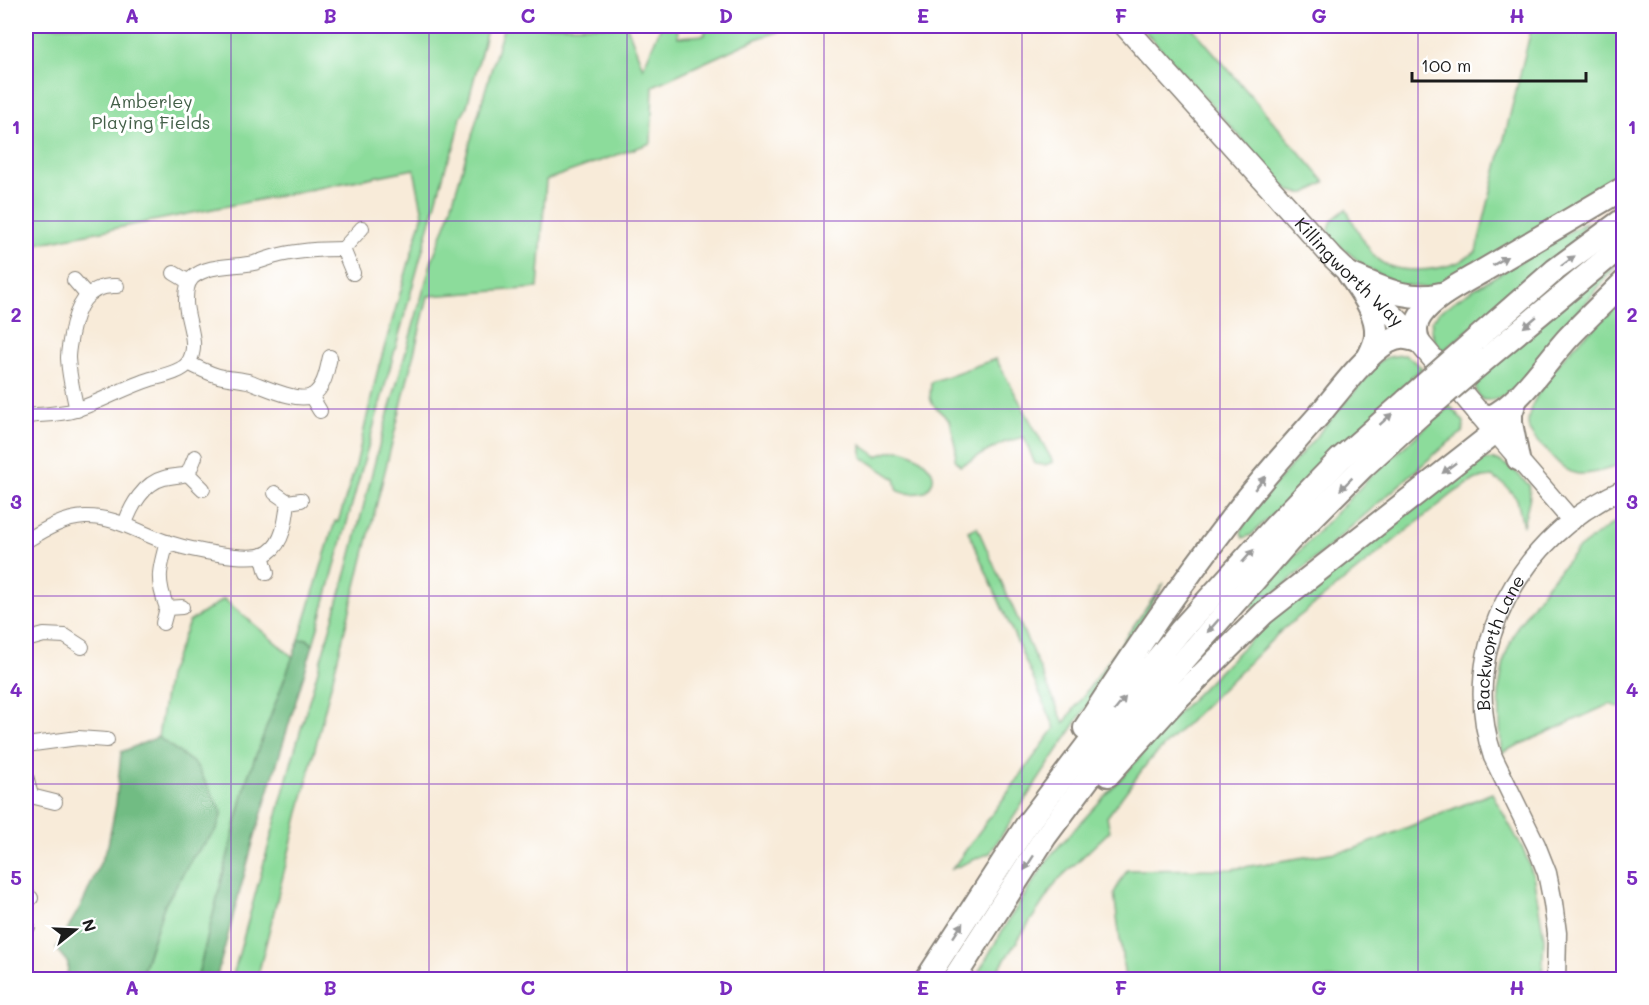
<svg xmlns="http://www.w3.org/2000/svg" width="1649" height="1005" viewBox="0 0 1649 1005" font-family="Mali,sans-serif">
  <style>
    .green { fill: #8cdc9b; stroke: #547c5c; stroke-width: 1.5 }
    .forest { fill: #71bc83; stroke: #466c50; stroke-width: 1.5 }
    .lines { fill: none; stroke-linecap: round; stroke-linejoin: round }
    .minor-casing { stroke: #8a847a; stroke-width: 16 }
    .secondary-casing { stroke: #8a847a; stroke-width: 21 }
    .primary-casing { stroke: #8a847a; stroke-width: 24 }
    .trunk-casing { stroke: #8a847a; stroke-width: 26 }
    .minor { stroke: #fff; stroke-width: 14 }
    .secondary { stroke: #fff; stroke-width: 18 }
    .primary { stroke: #fff; stroke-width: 21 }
    .trunk { stroke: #fff; stroke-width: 22 }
    .trunk-bridge-casing { stroke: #8a847a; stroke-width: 26; stroke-linecap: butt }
    .trunk-bridge { stroke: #fff; stroke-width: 22 }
    .oneway { fill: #999 }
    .grid { fill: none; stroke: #7b2cbf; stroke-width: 1.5; stroke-opacity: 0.55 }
    .labels { text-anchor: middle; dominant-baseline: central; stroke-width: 6; stroke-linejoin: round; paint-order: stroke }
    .park-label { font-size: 18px; fill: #435f48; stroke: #fff }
    .street-label { font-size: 18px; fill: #1c1c1c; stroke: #fff }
    .neatline { fill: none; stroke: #7b2cbf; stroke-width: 2 }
    .grid-label { font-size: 20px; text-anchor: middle; font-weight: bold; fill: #7b2cbf }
  </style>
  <rect width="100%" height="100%" fill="#fff"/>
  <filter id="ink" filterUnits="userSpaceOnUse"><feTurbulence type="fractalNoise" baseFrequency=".0167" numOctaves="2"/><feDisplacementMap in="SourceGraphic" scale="12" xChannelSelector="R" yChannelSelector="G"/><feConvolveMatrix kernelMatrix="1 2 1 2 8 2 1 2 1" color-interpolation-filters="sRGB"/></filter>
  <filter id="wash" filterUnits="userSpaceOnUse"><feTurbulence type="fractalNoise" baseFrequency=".008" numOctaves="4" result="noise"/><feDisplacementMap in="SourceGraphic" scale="24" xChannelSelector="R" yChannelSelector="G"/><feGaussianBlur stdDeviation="1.35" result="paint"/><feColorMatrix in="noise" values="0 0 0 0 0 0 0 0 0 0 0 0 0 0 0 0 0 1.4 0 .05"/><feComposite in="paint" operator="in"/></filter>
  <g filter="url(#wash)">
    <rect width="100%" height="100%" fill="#f8ebd9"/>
    <!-- green -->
    <g class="green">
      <path d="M26 26H488L467 106 461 117 455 145 446 166 313 645 307 639 299 640 335 521 338 522 356 465 377 373 423 214 414 169 26 246Z"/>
      <path d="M504 26H627L643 68 661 26H677L678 37 705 35V26H797L756 39 653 86 651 143 546 180 538 288 428 296 393 439 257 979H232L294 753 347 570 379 446 432 260 448 218Z"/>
      <path d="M1140 26H1191L1325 182C1309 192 1306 197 1288 190Z"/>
      <path d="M1532 26H1617L1624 48 1623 179 1451 281 1426 288 1398 284 1367 268 1333 240 1329 229 1332 220 1346 209C1353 222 1366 247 1375 257 1393 276 1437 271 1459 262 1465 259 1470 255 1476 252Z"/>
      <path d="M1586 222 1577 240 1443 351C1433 340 1431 336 1432 321L1439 312 1464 295Z"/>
      <path d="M1618 263 1522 383C1508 394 1501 401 1483 400L1476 392V382L1536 325Z"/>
      <path d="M1623 300V465C1611 468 1586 477 1574 473 1563 470 1554 458 1546 450 1540 444 1532 438 1529 429 1523 409 1551 372 1564 357 1582 337 1604 319 1623 300Z"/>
      <path d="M1406 355 1422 368 1251 535 1243 538 1241 532 1248 516 1367 377C1379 358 1383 356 1406 355Z"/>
      <path d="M995 359H996L1053 462 1045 465 1035 464 1024 437 1003 443 960 466 955 459 956 449 949 420 933 405 930 398 931 382Z"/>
      <path d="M1450 406 1464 422 1463 432 1444 446 1258 608 1251 607 1258 595 1369 478Z"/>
      <path d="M861 445 877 456C886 453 896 448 905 451 916 454 936 468 933 480 932 485 928 488 925 492 916 494 907 495 898 491L895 479 862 457Z"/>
      <path d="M1478 459 1498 460 1514 470 1529 485 1530 496 1523 526 1517 499 1504 484 1492 477 1476 479 1455 492 1281 631 1148 762 1107 817 1110 831 1057 881 992 979 974 980 1008 921 1050 856 1127 772 1167 724 1283 607Z"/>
      <path d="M1623 517V709L1610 704 1501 753 1499 689 1505 656 1517 627 1546 586 1577 550 1606 528Z"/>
      <path d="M977 527 1064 723 1164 583 1134 635 990 853 952 869 1055 728 968 531Z"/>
      <path d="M224 599 294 658 247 779 197 979 140 980 164 906 192 858 217 829 196 765 158 737 168 676 189 622Z"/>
      <path d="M1492 793 1524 851 1533 875 1544 937 1542 979H1125L1114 893 1127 870 1232 869 1354 849Z"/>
    </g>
    <!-- forest -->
    <g class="forest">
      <path d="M307 639 313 645 254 839 216 979H197L247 779 299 640Z"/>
      <path d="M158 737 196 765 222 812 217 829 192 858 164 906 140 979H67L68 963 56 949 84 900 108 845 116 804 121 752Z"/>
    </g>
  </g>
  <g filter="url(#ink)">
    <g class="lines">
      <defs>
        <g id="minor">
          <path d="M174 273 189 282"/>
          <path d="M353 273 343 249 362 228"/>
          <path d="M74 280 87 295"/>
          <path d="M188 363C199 368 211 375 223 377 232 379 242 379 251 382 265 387 300 404 313 395 325 387 327 369 330 357"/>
          <path d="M311 396 320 411"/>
          <path d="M77 410C73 393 69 376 68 358 68 350 70 342 71 335 76 308 86 284 117 286"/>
          <path d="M26 416C42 414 59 415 75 410 101 402 125 387 151 379 162 376 182 372 188 363 201 344 185 319 186 300 186 293 187 283 192 278 207 264 235 267 254 263 262 261 271 257 280 255 301 250 322 249 343 249"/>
          <path d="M195 457 188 474 203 489"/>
          <path d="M275 493 288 502 301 500"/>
          <path d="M125 524C131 506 144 483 164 478 172 476 180 476 188 474"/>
          <path d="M26 541C44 530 63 518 85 517 117 516 140 534 169 543 188 549 253 564 269 552 284 542 286 518 288 502"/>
          <path d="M262 555 267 573"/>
          <path d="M167 608C156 579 159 571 167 542"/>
          <path d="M163 623 167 608 182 607"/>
          <path d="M26 640 44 635 65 636 82 647"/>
          <path d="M26 745 78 738 107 740"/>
          <path d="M26 775 31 796"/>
          <path d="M26 799 31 796 55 802"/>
          <path d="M26 902 31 898"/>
          <path d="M26 924 28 927"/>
        </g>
        <g id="secondary">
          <path d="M1495 432 1572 521"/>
          <path id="s1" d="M1556 980 1557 933 1553 903 1547 873 1536 845 1493 757C1456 648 1522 534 1624 489"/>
        </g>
        <g id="primary">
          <path id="s2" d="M1125 26 1333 258 1396 318 1418 341 1490 426"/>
        </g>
        <g id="trunk">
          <path d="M1349 274C1383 288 1408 303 1445 293"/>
          <path d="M1349 274C1360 291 1378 313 1376 335 1376 343 1372 350 1368 358"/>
          <path d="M1475 340 1555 270 1624 219"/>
          <path d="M1418 341C1415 331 1415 324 1421 315 1435 296 1461 284 1481 272 1528 244 1576 216 1624 188"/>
          <path d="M1487 358 1624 244"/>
          <path d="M1516 399 1511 413V423L1518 459"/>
          <path d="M1479 413 1490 417C1519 405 1546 362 1568 338 1586 319 1605 301 1624 282"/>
          <path d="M1085 728C1130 658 1177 589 1228 523 1256 485 1288 450 1319 415 1337 394 1365 355 1388 342 1399 336 1406 337 1418 341"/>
          <path d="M1108 775 1174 702 1264 613 1495 432"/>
          <path d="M926 980 1028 823 1091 740 1180 631 1275 526 1340 459 1407 400"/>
          <path d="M953 980 1045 837 1109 751 1170 676 1290 540 1363 467 1420 415"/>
        </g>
      </defs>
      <!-- minor casing -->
      <use href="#minor" class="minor-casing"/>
      <!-- secondary casing -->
      <use href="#secondary" class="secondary-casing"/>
      <!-- primary casing -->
      <use href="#primary" class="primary-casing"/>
      <!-- trunk casing -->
      <use href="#trunk" class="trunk-casing"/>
      <!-- minor -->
      <use href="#minor" class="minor"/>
      <!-- secondary -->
      <use href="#secondary" class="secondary"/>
      <!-- primary -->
      <use href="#primary" class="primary"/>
      <!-- trunk -->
      <use href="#trunk" class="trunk"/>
      <defs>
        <g id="trunk-bridge">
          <path d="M1407 400 1475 340"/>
          <path d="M1420 415 1487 358"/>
        </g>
      </defs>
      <!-- trunk-bridge casing -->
      <use href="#trunk-bridge" class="trunk-bridge-casing"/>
      <!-- trunk-bridge -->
      <use href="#trunk-bridge" class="trunk-bridge"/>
    </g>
    <!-- one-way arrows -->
    <defs><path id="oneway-solid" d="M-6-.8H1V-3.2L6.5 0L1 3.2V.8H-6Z" transform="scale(1.5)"/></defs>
    <g class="oneway">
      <use href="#oneway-solid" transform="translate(1500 261) rotate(-31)"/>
      <use href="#oneway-solid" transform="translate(1568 261) rotate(-37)"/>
      <use href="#oneway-solid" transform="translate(1530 322) rotate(140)"/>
      <use href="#oneway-solid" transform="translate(1386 419) rotate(-42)"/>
      <use href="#oneway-solid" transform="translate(1449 468) rotate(142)"/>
      <use href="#oneway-solid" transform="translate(1260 483) rotate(-50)"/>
      <use href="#oneway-solid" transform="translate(1346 484) rotate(135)"/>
      <use href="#oneway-solid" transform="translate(1248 556) rotate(-48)"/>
      <use href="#oneway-solid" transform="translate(1213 626) rotate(131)"/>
      <use href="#oneway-solid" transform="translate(1120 704) rotate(-51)"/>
      <use href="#oneway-solid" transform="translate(1029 863) rotate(123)"/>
      <use href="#oneway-solid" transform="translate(958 930) rotate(-57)"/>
    </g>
  </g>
  <!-- grid -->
  <path class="grid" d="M231 26V980M429 26V980M627 26V980M824 26V980M1022 26V980M1220 26V980M1418 26V980M26 221H1624M26 409H1624M26 596H1624M26 784H1624"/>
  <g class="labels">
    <!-- park labels -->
    <g class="park-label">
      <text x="151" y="101">Amberley<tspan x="151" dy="21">Playing Fields</tspan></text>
    </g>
    <!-- street labels -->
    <g class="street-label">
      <text stroke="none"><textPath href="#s2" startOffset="333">Killingworth Way</textPath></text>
      <text stroke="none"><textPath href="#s1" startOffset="354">Backworth Lane</textPath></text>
    </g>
  </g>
  <!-- margin -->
  <rect width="1649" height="1005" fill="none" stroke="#fff" stroke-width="66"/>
  <!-- north arrow -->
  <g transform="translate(75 930) rotate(72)" stroke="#ffffff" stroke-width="4.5" paint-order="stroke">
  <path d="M0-4.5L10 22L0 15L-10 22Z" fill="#1c1c1c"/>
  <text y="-9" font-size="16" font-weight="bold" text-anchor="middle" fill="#1c1c1c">N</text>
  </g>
  <!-- scale -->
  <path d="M1412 72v9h174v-9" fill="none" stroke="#1c1c1c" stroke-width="3"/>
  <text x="1421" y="72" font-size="18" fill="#1c1c1c" stroke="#ffffff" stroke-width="4.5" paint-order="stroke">100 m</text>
  <rect x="33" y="33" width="1583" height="939" class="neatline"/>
  <g class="grid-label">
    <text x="132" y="23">A</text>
    <text x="330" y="23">B</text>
    <text x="528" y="23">C</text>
    <text x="726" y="23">D</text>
    <text x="923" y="23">E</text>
    <text x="1121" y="23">F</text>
    <text x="1319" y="23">G</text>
    <text x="1517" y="23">H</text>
    <text x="16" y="134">1</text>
    <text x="1632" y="134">1</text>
    <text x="16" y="322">2</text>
    <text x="1632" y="322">2</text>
    <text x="16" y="509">3</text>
    <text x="1632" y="509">3</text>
    <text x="16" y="697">4</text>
    <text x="1632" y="697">4</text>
    <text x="16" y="885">5</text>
    <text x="1632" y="885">5</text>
    <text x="132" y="995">A</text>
    <text x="330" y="995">B</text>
    <text x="528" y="995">C</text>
    <text x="726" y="995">D</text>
    <text x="923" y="995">E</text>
    <text x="1121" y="995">F</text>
    <text x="1319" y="995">G</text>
    <text x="1517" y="995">H</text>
  </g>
</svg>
